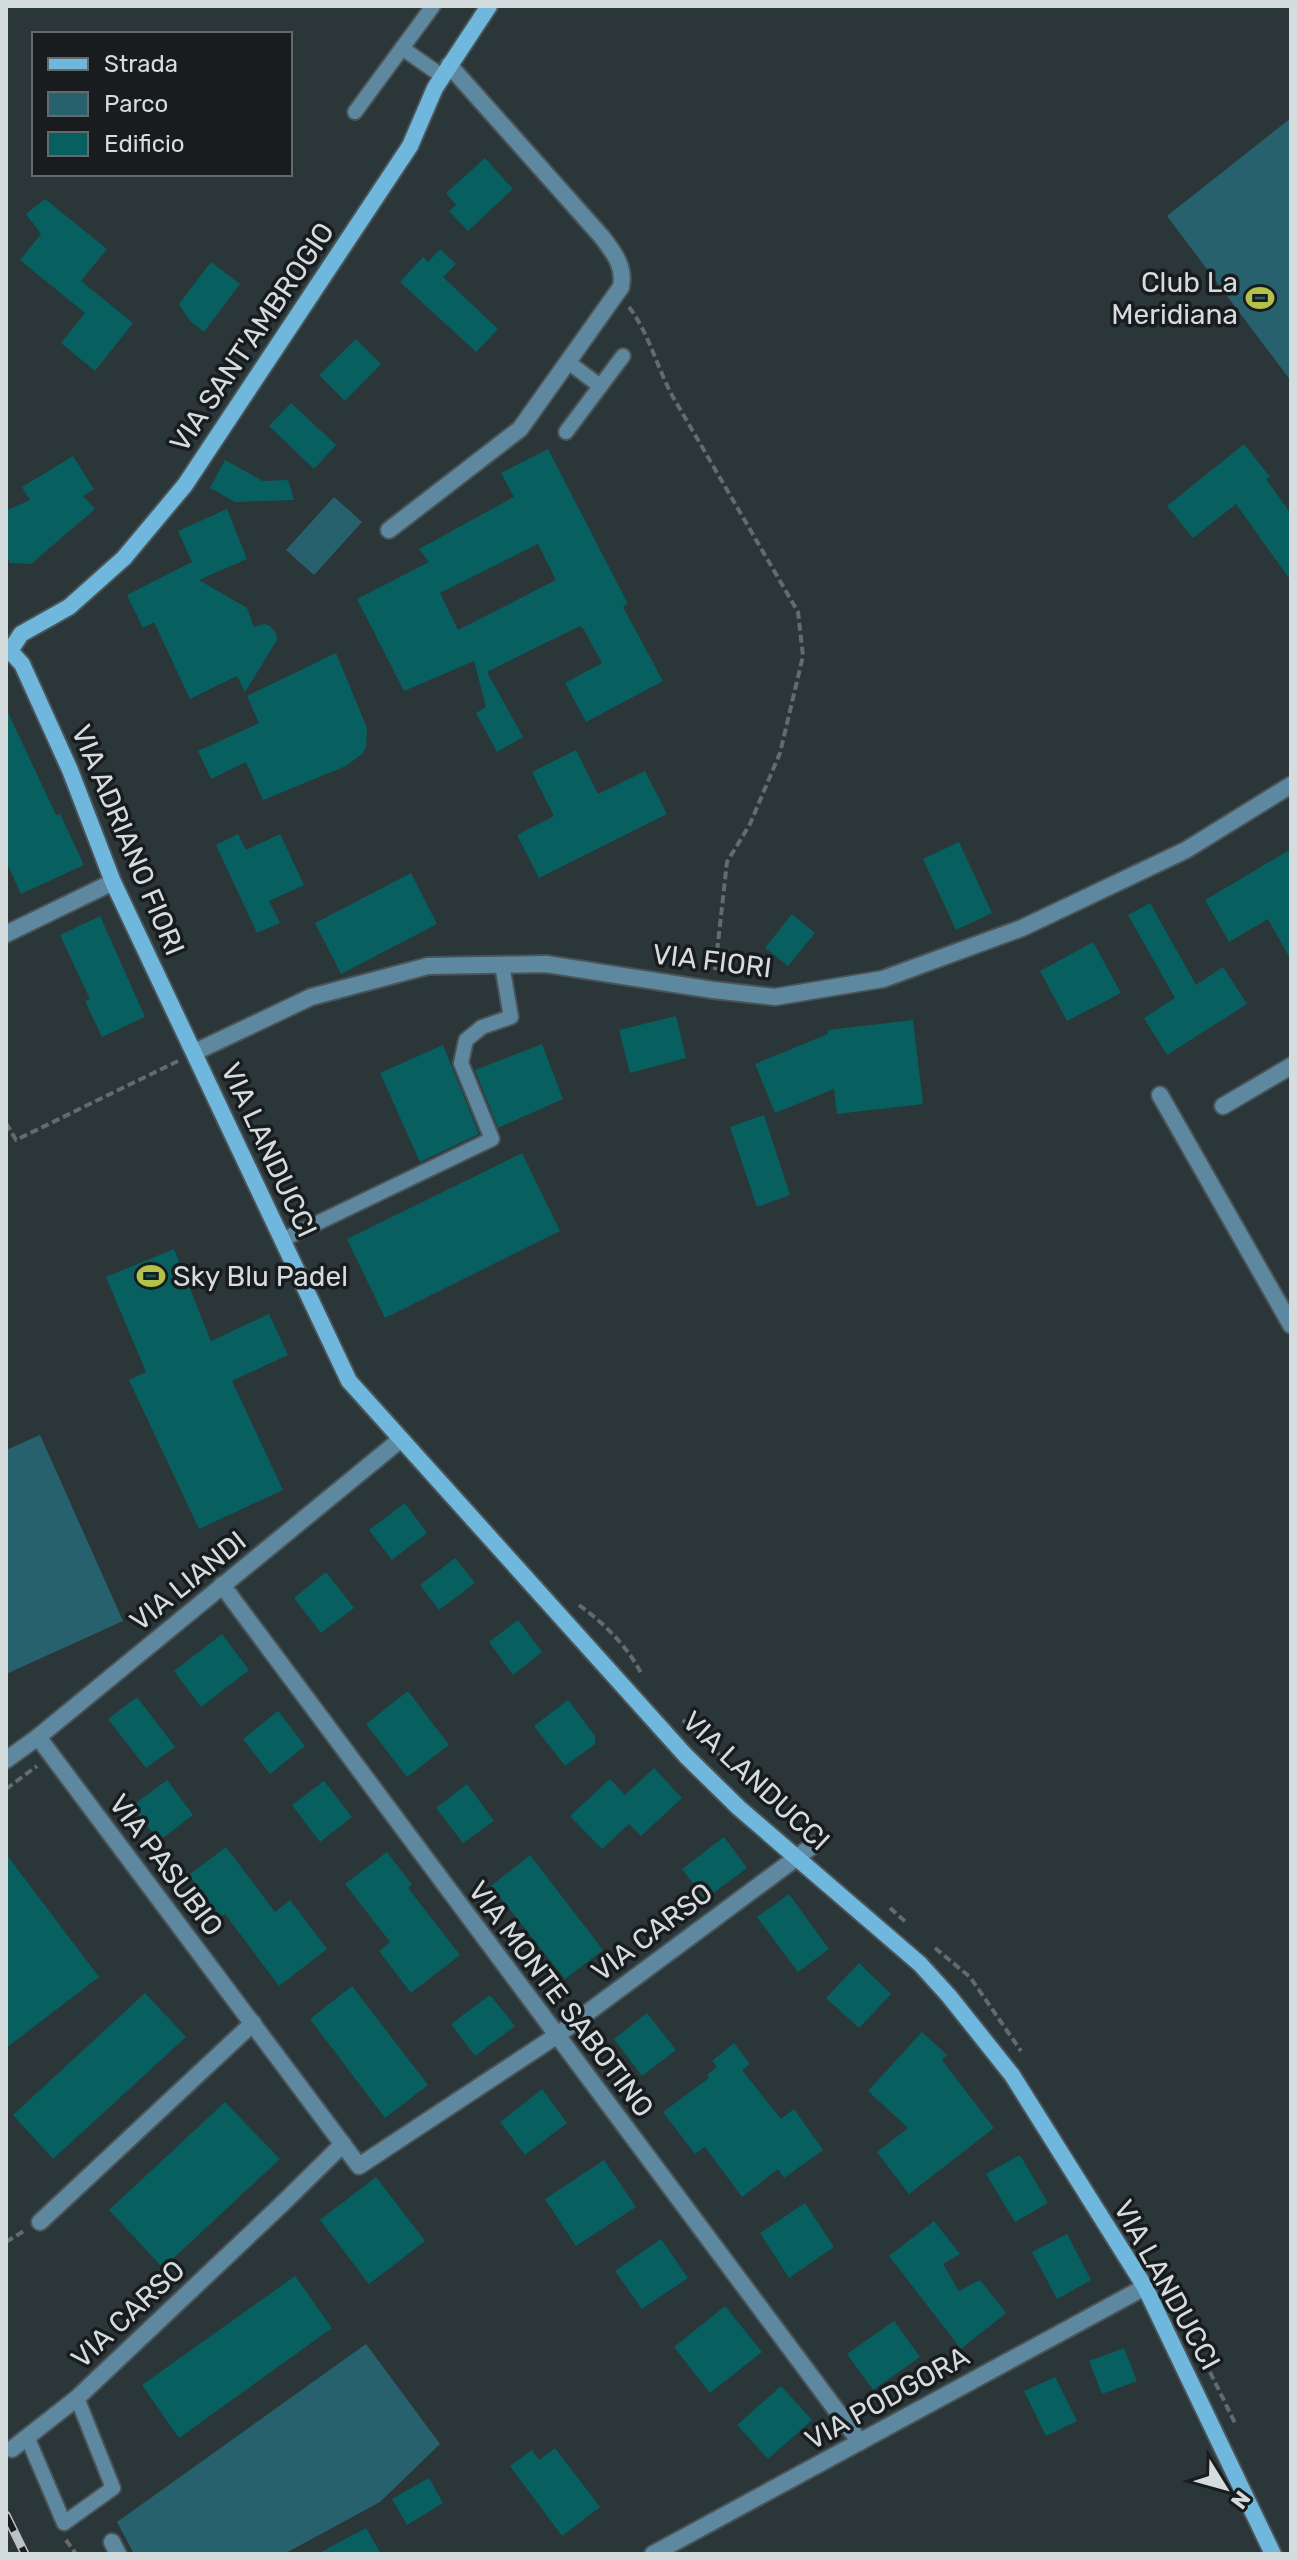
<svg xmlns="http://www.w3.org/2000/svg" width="1297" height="2560" viewBox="0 0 1297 2560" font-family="Rubik,sans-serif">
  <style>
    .green { fill: #28616e }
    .building { fill: #075f5f; fill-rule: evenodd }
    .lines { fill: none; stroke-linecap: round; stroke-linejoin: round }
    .lane-casing { stroke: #4a5457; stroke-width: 18 }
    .street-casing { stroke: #4a5457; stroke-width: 20 }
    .secondary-casing { stroke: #4a5457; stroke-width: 20 }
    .path { stroke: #626c6e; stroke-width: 4; stroke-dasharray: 8 4; stroke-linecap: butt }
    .lane { stroke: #5d88a0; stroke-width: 14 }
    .street { stroke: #5d88a0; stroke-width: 16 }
    .secondary { stroke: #70b7de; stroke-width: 16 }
    .rail-casing { stroke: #bbc2c3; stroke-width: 9 }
    .rail { stroke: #181c1e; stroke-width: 6; stroke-dasharray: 18; stroke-linecap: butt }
    .labels { text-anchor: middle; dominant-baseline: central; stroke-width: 7; stroke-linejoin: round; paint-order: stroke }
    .poi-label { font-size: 28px; fill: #d5dcdd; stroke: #181c1e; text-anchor: end }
    .street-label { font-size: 28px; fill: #d5dcdd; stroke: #181c1e }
  </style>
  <rect width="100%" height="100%" fill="#2b3639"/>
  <!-- green -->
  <g class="green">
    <path d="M1291 118V381L1167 216Z"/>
    <path d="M334 497 362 522 314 575 286 550Z"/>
    <path d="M40 1435 123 1621 6 1674V1450Z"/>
    <path d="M366 2344 440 2444 380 2502 284 2554H134L117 2522Z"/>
  </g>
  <!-- building -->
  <g class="building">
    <path d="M485 158 513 189 468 231 449 211 456 205 446 193Z"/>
    <path d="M45 199 107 249 81 281 133 323 95 371 61 343 85 313 20 260 41 234 26 214Z"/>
    <path d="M440 249 456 264 443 277 498 329 476 352 400 282 423 257 428 262Z"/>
    <path d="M211 262 240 284 204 332 190 321 179 304Z"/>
    <path d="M356 339 381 364 345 401 319 375Z"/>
    <path d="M291 403 336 445 314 469 269 426Z"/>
    <path d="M1244 444 1270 477 1266 479 1291 514V581L1236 504 1193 538 1167 506Z"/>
    <path d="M548 449 628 604 623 607 663 681 586 722 565 683 602 663 583 628 580 626 487 672 523 737 497 752 476 713 486 707 474 661 404 691 357 599 429 562 419 549 514 497 501 473ZM538 544 556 580 458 630 440 593Z"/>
    <path d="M73 456 94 489 83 496 95 509 31 564 10 563 6 554V511L30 500 22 487Z"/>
    <path d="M225 460 263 481 288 480 294 500 235 502 210 488Z"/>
    <path d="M227 509 247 559 199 580 247 608 254 627 265 624 270 626 276 633 277 640 245 692 237 676 190 699 154 622 143 628 127 595 192 562 178 531Z"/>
    <path d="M336 653 367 728 366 747 362 754 346 766 263 800 246 762 211 779 198 751 259 723 247 696Z"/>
    <path d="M6 708 56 815 60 814 84 865 21 894 6 861Z"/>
    <path d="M576 750 598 794 645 771 667 814 539 878 517 835 554 816 532 772Z"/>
    <path d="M238 834 246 850 280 834 304 885 269 901 280 923 257 933 216 845Z"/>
    <path d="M959 842 992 913 956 930 923 859Z"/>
    <path d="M1291 849V960L1268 919 1229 942 1205 900Z"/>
    <path d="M411 873 437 924 341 974 315 923Z"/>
    <path d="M1150 903 1196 985 1223 967 1247 1004 1167 1055 1144 1018 1175 998 1128 915Z"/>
    <path d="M792 914 815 933 788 966 765 948Z"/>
    <path d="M100 916 145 1017 102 1037 85 1001 90 999 60 935Z"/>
    <path d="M1093 942 1121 993 1067 1021 1040 971Z"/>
    <path d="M676 1016 686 1058 630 1073 619 1030Z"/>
    <path d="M913 1020 923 1104 837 1114 834 1089 775 1113 755 1064 828 1034V1030Z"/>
    <path d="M542 1044 563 1099 498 1128 475 1070Z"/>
    <path d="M443 1045 479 1134 420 1162 380 1073Z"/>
    <path d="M764 1115 790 1195 757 1207 730 1127Z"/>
    <path d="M522 1153 560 1231 385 1318 347 1239Z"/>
    <path d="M174 1249 211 1341 269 1314 288 1355 232 1381 283 1490 199 1529 129 1380 146 1372 106 1277Z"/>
    <path d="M405 1503 427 1533 392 1560 369 1530Z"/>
    <path d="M455 1558 475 1583 439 1610 420 1585Z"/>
    <path d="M326 1572 354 1608 321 1633 294 1598Z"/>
    <path d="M518 1620 542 1652 513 1675 489 1642Z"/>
    <path d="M222 1634 249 1670 201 1707 174 1671Z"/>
    <path d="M408 1691 449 1745 407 1777 366 1724Z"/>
    <path d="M137 1697 175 1747 146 1768 108 1719Z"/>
    <path d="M568 1700 595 1736V1744L565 1766 534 1726Z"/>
    <path d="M278 1711 305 1746 270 1774 243 1739Z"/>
    <path d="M654 1768 682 1798 641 1836 629 1824 602 1849 570 1816 610 1779 625 1795Z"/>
    <path d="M167 1780 193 1815 159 1841 132 1806Z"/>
    <path d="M324 1781 352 1817 320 1842 292 1805Z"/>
    <path d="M467 1784 494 1821 463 1843 436 1808Z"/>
    <path d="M724 1837 747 1868 705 1899 682 1869Z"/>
    <path d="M226 1847 275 1912 290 1900 327 1949 279 1986 225 1914 221 1917 189 1875Z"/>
    <path d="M387 1852 412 1885 408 1888 460 1955 411 1993 379 1951 390 1942 345 1884Z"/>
    <path d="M6 1854 99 1977 6 2048Z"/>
    <path d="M530 1855 603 1950 565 1979 491 1886Z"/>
    <path d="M789 1894 829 1949 798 1972 757 1917Z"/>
    <path d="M859 1963 891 1994 859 2028 826 1998Z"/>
    <path d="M352 1986 428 2085 385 2118 310 2019Z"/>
    <path d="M145 1993 186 2037 53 2159 13 2115Z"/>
    <path d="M490 1995 515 2026 475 2056 451 2024Z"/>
    <path d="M647 2013 676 2050 642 2076 614 2039Z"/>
    <path d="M922 2032 947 2055 942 2060 994 2128 909 2194 877 2152 908 2128 868 2091Z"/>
    <path d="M734 2043 750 2064 742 2070 781 2119 794 2109 823 2150 784 2178 778 2169 742 2197 705 2147 695 2154 663 2112 709 2078 707 2075 717 2067 712 2061Z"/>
    <path d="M542 2089 567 2123 525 2155 500 2122Z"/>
    <path d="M225 2102 280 2159 163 2268 109 2210Z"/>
    <path d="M1020 2155 1048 2203 1015 2222 986 2174Z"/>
    <path d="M604 2160 636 2207 576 2246 545 2199Z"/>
    <path d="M376 2177 425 2241 369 2284 320 2220Z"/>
    <path d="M805 2203 834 2247 789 2278 760 2233Z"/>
    <path d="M934 2221 960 2254 943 2264 959 2291 980 2280 1006 2313 961 2349 889 2256Z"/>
    <path d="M1067 2234 1091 2280 1057 2299 1032 2252Z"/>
    <path d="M661 2239 688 2278 642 2309 615 2271Z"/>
    <path d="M295 2276 332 2328 179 2438 142 2385Z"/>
    <path d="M725 2306 762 2352 710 2393 674 2347Z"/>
    <path d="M894 2321 920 2357 873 2390 847 2354Z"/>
    <path d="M1124 2348 1137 2381 1102 2394 1089 2361Z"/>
    <path d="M1055 2377 1077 2421 1046 2436 1024 2391Z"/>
    <path d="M781 2386 812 2420 768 2459 737 2425Z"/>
    <path d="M555 2448 600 2507 562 2536 510 2466 532 2450 539 2460Z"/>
    <path d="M429 2478 443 2503 407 2525 392 2499Z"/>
    <path d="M366 2528 381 2554H317Z"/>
  </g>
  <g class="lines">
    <defs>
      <g id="lane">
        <path d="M402 48 442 76"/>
        <path d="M355 112 433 6"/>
        <path d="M568 362 600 386"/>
        <path d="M566 432 623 356"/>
        <path d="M282 1240 492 1139 461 1063 466 1040 482 1027 511 1017 502 965"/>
        <path d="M28 2439 64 2523 113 2488 77 2398"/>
      </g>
      <g id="street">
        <path d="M389 530 520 429 621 287C625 266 614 253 602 237L449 65"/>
        <path d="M6 934 113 882"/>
        <path d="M195 1052 311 997 428 966 546 964 713 990 775 997 883 979 1022 928 1186 850 1291 785"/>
        <path d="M1160 1095 1291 1325"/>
        <path d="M1223 1106 1291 1066"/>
        <path d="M222 1585 860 2442"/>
        <path d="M38 1737 359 2166 556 2036 815 1844"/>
        <path d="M6 1760 38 1737 400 1440"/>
        <path d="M40 2222 253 2023"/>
        <path d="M12 2449 77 2398 281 2205 343 2144"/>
        <path d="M112 2542 118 2554"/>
        <path d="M653 2554 1145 2287"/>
      </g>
      <g id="secondary">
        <path d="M10 651 22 664 70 770 113 882 349 1381 686 1756 739 1808 920 1964 949 1996 1012 2075 1145 2287 1273 2554"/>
        <path d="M10 651 21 634 69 607 124 558 185 485 410 146 435 88 489 6"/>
      </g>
    </defs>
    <!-- lane casing -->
    <use href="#lane" class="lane-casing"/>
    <!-- street casing -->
    <use href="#street" class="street-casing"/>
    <!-- secondary casing -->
    <use href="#secondary" class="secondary-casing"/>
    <!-- path -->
    <g class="path">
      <path d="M629 307C649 333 657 368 673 397L798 612 803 656 780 753 750 824 727 862 715 970"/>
      <path d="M6 1123 16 1140 178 1061"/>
      <path d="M579 1605C605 1624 628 1647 642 1675"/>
      <path d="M683 1720 798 1830"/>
      <path d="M6 1789 37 1766"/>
      <path d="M890 1908 908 1924"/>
      <path d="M935 1948 970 1977 1021 2051"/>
      <path d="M6 2242 24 2231"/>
      <path d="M1210 2372 1236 2425"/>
      <path d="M66 2540 76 2554"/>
    </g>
    <!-- lane -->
    <use href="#lane" class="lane"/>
    <!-- street -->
    <use href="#street" class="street"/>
    <!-- secondary -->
    <use href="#secondary" class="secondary"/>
    <defs>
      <path id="rail" d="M6 2515 25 2554"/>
    </defs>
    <!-- rail casing -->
    <use href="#rail" class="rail-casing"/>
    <!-- rail -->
    <use href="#rail" class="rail"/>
  </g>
  <!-- icons -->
  <defs>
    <symbol id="stadium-bare" viewBox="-9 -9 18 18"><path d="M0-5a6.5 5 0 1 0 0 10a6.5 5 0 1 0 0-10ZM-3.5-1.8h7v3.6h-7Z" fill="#b3c24b" stroke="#181c1e" stroke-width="2.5" paint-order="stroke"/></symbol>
  </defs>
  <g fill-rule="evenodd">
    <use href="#stadium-bare" x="1240" y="278" width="40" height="40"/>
    <use href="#stadium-bare" x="131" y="1256" width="40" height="40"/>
  </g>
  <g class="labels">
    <!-- poi labels -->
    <g class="poi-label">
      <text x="1238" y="282">Club La<tspan x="1238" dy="32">Meridiana</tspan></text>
      <text x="173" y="1276" text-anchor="start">Sky Blu Padel</text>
    </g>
    <!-- street labels -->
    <g class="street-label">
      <text transform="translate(252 337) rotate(-56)">VIA SANT'AMBROGIO</text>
      <text transform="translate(128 840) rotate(67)">VIA ADRIANO FIORI</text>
      <text transform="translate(712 961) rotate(7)">VIA FIORI</text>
      <text transform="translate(269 1150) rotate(65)">VIA LANDUCCI</text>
      <text transform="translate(188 1581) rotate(-39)">VIA LIANDI</text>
      <text transform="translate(756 1781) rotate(43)">VIA LANDUCCI</text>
      <text transform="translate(166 1865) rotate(53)">VIA PASUBIO</text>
      <text transform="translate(652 1932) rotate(-37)">VIA CARSO</text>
      <text transform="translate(561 1999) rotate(53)">VIA MONTE SABOTINO</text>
      <text transform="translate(1167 2285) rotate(61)">VIA LANDUCCI</text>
      <text transform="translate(128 2314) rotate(-43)">VIA CARSO</text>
      <text transform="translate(887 2398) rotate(-29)">VIA PODGORA</text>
    </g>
  </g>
  <!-- border -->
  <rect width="1297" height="2560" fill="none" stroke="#d5dcdd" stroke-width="16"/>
  <!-- legend -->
  <rect x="32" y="32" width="260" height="144" fill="#181c1e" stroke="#64696a" stroke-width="2"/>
  <rect x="48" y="58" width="40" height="12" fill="#70b7de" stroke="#64696a" stroke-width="2"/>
  <text x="104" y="72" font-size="24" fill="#d5dcdd">Strada</text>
  <rect x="48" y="92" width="40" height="24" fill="#28616e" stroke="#64696a" stroke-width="2"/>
  <text x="104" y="112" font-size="24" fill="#d5dcdd">Parco</text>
  <rect x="48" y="132" width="40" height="24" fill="#075f5f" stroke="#64696a" stroke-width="2"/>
  <text x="104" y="152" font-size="24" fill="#d5dcdd">Edificio</text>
  <!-- north arrow -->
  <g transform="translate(1225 2488) rotate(127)" stroke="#181c1e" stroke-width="6" paint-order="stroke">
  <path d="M0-6L14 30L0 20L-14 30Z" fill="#d5dcdd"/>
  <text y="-12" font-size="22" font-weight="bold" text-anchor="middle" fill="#d5dcdd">N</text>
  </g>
</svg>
